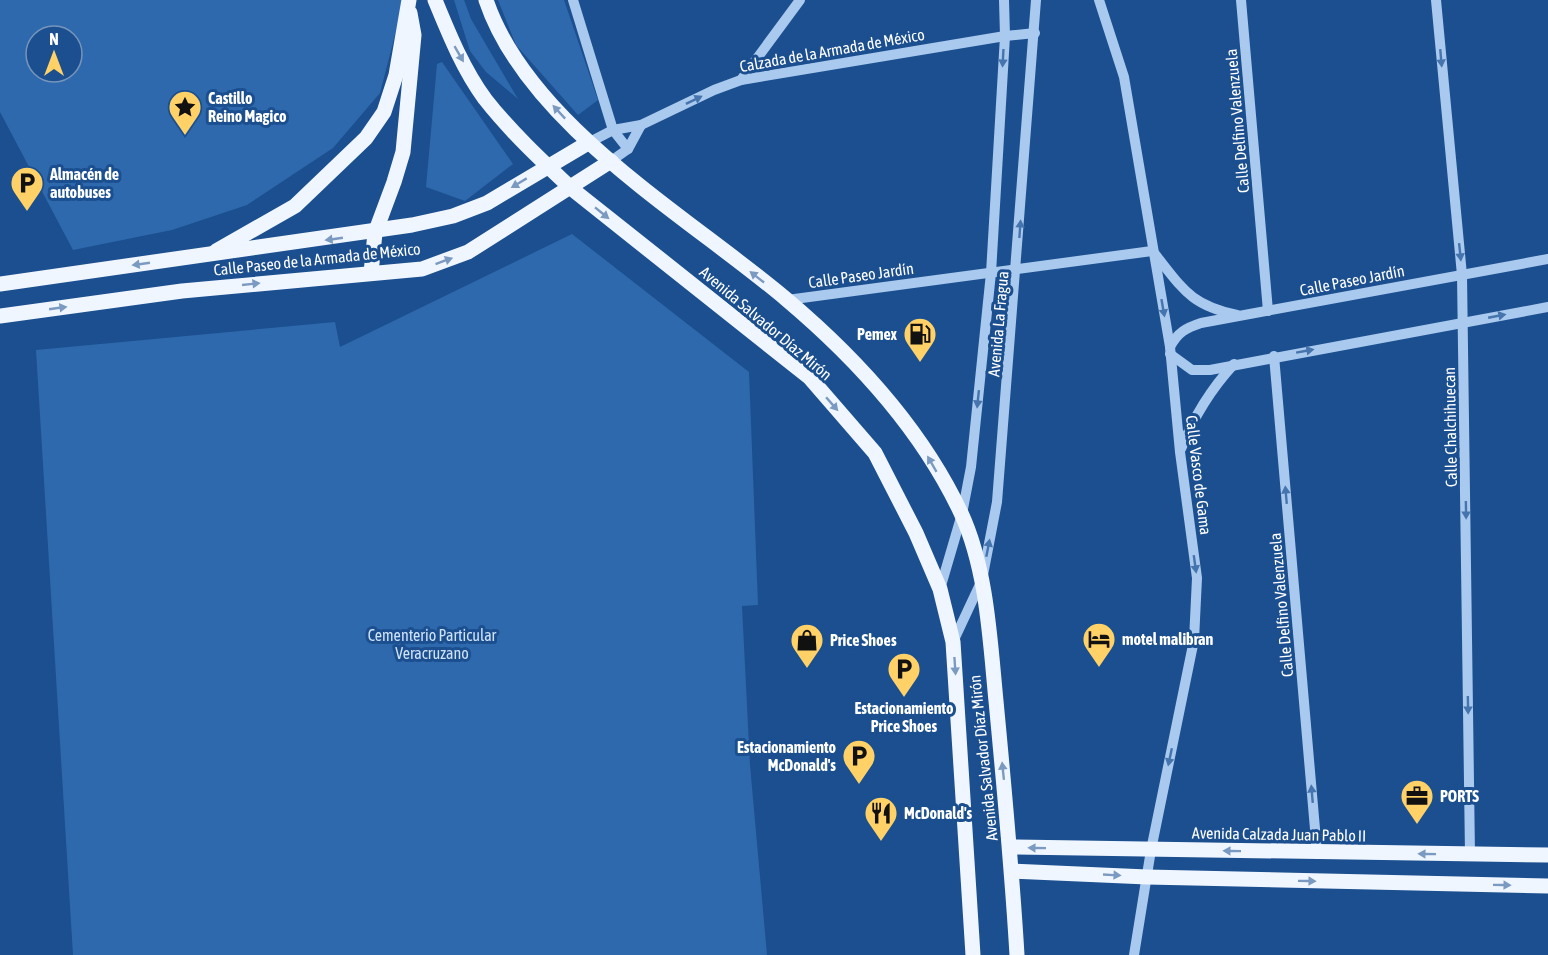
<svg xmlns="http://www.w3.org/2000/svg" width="1548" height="955" viewBox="0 0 1548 955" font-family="'Asap Condensed',sans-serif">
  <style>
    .green { fill: #2e69ad; fill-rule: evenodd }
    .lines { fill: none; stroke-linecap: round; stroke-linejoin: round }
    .minor { stroke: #a9c9ee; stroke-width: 10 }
    .major { stroke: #f0f6ff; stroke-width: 15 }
    .oneway { fill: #7b9ac1 }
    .oneway2 { fill: #4674ac }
    .labels { text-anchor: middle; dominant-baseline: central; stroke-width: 6; stroke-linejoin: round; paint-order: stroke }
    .street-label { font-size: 16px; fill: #fff; stroke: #1b4f8f }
    .poi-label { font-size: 16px; font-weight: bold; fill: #fff; stroke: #1b4f8f; text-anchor: start }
    .park-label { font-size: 16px; fill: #cfe3fa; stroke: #1b4f8f }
  </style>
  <rect width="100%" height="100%" fill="#1b4f8f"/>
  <!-- green -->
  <g class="green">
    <path d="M0 0H404L380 93 333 148 247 205 172 230 73 250 0 112ZM36 36H72V72H36Z"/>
    <path d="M454 0H464L471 19 518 99 486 72 470 51Z"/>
    <path d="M498 0H564L598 100 578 115 516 45Z"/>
    <path d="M442 62 513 164 465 201 426 187 437 64Z"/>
    <path d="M572 234 749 372 758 605 742 606 750 765 767 955H73L36 350 335 322 340 347Z"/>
  </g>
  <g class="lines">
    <!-- minor -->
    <g class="minor">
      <path d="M573 0 613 130 628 149"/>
      <path d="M1099 0 1124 77 1170 347 1180 452 1197 578 1194 640 1151 850 1134 955"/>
      <path d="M1241 0 1268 311"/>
      <path d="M1436 0 1462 275 1470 855"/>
      <path d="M741 80 800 0"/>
      <path d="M588 143 613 130 641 125 714 90 741 80 1005 36 1035 33"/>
      <path d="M611 161 628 149 641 125"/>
      <path d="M1154 253C1183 289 1190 305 1237 315"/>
      <path d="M787 300 1152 251"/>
      <path d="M1170 347C1178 332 1186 328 1201 323L1548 259"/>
      <path d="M1170 354 1192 370H1210L1548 307"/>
      <path d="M1274 356 1317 852"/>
      <path d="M1181 449C1194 416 1210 390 1234 364"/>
      <path d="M940 589 962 514 971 467 991 273 1005 36 1004 0"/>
      <path d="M953 642 982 580 997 502 1036 0"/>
    </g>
    <!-- major -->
    <g class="major">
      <path d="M435 0C449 34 463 69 485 99 510 131 542 161 572 189L810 378 875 453 916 533 940 589 953 642 973 955"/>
      <path d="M486 0C528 125 689 217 786 299 856 358 922 430 961 513 987 569 990 640 996 701 1004 785 1012 870 1017 955"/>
      <path d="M216 251 295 206 366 138 384 112 396 75 409 0"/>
      <path d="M371 273 375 233 394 182 403 152 414 35 410 13"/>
      <path d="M0 284 412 225 453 216 487 203 588 143"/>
      <path d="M0 316 182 291 422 269 468 252 611 161"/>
      <path d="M1010 847 1548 855"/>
      <path d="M1012 871 1147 877 1548 886"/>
    </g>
  </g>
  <!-- one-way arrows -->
  <defs><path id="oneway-solid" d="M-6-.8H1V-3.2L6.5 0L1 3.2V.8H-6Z" transform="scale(1.5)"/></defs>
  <g class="oneway">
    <use href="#oneway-solid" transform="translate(459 54) rotate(60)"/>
    <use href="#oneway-solid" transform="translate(559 112) rotate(-133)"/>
    <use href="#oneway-solid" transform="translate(519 183) rotate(149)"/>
    <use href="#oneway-solid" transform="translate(602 213) rotate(39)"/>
    <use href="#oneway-solid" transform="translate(334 239) rotate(172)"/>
    <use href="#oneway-solid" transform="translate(444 261) rotate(-20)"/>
    <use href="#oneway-solid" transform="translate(141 264) rotate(172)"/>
    <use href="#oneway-solid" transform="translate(757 277) rotate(-142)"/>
    <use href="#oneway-solid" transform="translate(251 284) rotate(-6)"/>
    <use href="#oneway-solid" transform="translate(58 308) rotate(-8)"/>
    <use href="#oneway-solid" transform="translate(832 404) rotate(49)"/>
    <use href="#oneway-solid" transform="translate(932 464) rotate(-120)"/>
    <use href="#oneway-solid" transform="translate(955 666) rotate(86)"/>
    <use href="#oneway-solid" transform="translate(1003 771) rotate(-96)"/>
    <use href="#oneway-solid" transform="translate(1037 848) rotate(-179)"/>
    <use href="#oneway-solid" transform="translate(1232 851) rotate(-179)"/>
    <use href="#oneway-solid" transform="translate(1427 854) rotate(-179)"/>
    <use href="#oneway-solid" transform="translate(1112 875) rotate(3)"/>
    <use href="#oneway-solid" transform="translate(1307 881) rotate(1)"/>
    <use href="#oneway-solid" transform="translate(1502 885) rotate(1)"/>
  </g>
  <g class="oneway2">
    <use href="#oneway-solid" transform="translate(1003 58) rotate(93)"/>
    <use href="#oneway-solid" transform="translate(1441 58) rotate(85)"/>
    <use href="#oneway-solid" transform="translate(694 100) rotate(-26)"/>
    <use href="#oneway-solid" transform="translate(1020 229) rotate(-86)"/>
    <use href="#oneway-solid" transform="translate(1460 252) rotate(84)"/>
    <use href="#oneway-solid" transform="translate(1163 308) rotate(80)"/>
    <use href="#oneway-solid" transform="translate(1497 316) rotate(-11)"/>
    <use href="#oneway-solid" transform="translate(1305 351) rotate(-10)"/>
    <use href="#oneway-solid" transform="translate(978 399) rotate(96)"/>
    <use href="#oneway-solid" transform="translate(1286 495) rotate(-95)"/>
    <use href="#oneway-solid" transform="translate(1466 510) rotate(89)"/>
    <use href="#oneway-solid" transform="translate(988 548) rotate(-79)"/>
    <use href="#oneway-solid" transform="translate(1195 564) rotate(82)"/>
    <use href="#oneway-solid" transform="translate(1468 705) rotate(89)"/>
    <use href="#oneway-solid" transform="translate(1170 757) rotate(102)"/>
    <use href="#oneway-solid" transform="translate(1312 794) rotate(-95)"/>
  </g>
  <!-- icons -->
  <defs>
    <symbol id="sight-pin" viewBox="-11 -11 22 30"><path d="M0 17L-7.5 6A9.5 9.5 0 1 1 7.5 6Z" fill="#ffd166" stroke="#1b4f8f"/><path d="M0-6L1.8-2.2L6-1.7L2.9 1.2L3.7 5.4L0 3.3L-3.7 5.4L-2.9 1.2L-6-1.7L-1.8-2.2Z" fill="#111"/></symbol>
    <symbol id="parking-pin" viewBox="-11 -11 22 30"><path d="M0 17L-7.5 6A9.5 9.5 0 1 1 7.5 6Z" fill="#ffd166" stroke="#1b4f8f"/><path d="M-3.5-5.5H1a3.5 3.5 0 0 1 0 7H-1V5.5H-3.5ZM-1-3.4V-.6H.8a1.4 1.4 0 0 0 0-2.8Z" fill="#111"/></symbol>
    <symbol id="fuel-pin" viewBox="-11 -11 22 30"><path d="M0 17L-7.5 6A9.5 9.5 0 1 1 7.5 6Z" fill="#ffd166" stroke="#1b4f8f"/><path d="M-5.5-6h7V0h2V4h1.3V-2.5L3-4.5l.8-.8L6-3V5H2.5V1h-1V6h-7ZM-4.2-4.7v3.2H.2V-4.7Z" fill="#111"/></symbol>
    <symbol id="hotel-pin" viewBox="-11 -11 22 30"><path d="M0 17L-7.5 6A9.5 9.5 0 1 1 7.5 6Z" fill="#ffd166" stroke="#1b4f8f"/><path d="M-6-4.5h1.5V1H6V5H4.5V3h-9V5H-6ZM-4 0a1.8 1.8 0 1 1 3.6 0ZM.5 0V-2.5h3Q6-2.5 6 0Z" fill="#111"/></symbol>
    <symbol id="shop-pin" viewBox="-11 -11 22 30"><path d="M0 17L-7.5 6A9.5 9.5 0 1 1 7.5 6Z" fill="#ffd166" stroke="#1b4f8f"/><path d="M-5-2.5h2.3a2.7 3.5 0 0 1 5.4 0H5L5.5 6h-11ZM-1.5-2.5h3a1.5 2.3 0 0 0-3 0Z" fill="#111"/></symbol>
    <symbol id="office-pin" viewBox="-11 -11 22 30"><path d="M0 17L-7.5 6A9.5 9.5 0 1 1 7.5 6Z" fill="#ffd166" stroke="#1b4f8f"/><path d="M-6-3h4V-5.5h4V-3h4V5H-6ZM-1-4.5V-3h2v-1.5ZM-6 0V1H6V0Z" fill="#111"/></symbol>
    <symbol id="restaurant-pin" viewBox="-11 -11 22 30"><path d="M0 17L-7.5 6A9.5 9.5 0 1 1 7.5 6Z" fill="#ffd166" stroke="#1b4f8f"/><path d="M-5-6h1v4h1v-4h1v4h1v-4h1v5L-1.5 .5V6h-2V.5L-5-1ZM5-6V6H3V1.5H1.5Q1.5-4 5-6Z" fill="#111"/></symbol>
  </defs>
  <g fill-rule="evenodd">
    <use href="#sight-pin" x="166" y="88" width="38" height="52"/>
    <use href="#parking-pin" x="8" y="164" width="38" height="52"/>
    <use href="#fuel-pin" x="901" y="315" width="38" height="52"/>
    <use href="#hotel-pin" x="1080" y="620" width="38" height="52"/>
    <use href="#shop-pin" x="788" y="621" width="38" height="52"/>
    <use href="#parking-pin" x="885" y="650" width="38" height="52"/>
    <use href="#parking-pin" x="840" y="737" width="38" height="52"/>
    <use href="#office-pin" x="1398" y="777" width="38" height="52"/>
    <use href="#restaurant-pin" x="862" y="794" width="38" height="52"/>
  </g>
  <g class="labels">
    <!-- street labels -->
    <g class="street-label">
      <text transform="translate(832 50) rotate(-10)">Calzada de la Armada de México</text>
      <text transform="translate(1237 121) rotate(-95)">Calle Delfino Valenzuela</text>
      <text transform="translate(317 259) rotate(-6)">Calle Paseo de la Armada de México</text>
      <text transform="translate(861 275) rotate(-8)">Calle Paseo Jardín</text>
      <text transform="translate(1352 280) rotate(-11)">Calle Paseo Jardín</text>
      <text transform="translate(766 323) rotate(40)">Avenida Salvador Díaz Mirón</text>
      <text transform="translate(998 324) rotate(-85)">Avenida La Fragua</text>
      <text transform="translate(1450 427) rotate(-91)">Calle Chalchihuecan</text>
      <text transform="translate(1199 475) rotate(83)">Calle Vasco de Gama</text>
      <text transform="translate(1281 605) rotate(-95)">Calle Delfino Valenzuela</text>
      <text transform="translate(983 758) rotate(-96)">Avenida Salvador Díaz Mirón</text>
      <text transform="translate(1279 834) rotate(1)">Avenida Calzada Juan Pablo II</text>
    </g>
    <!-- poi labels -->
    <g class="poi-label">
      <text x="208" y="98">Castillo<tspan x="208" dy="18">Reino Magico</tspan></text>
      <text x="50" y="174">Almacén de<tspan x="50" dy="18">autobuses</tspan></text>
      <text x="897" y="334" text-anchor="end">Pemex</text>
      <text x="1122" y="639">motel malibran</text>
      <text x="830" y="640">Price Shoes</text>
      <text x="904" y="708" text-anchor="middle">Estacionamiento<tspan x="904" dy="18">Price Shoes</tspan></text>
      <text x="836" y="747" text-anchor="end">Estacionamiento<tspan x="836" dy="18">McDonald's</tspan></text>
      <text x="1440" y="796">PORTS</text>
      <text x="904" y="813">McDonald's</text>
    </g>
    <!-- park labels -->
    <g class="park-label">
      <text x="432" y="635">Cementerio Particular<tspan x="432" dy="18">Veracruzano</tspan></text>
    </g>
  </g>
  <!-- north arrow -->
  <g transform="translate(54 54)"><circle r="28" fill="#1b4f8f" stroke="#7695bc" stroke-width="1.5"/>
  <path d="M0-4.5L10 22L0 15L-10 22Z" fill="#ffd166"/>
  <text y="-9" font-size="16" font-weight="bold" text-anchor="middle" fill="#ffffff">N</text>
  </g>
</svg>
